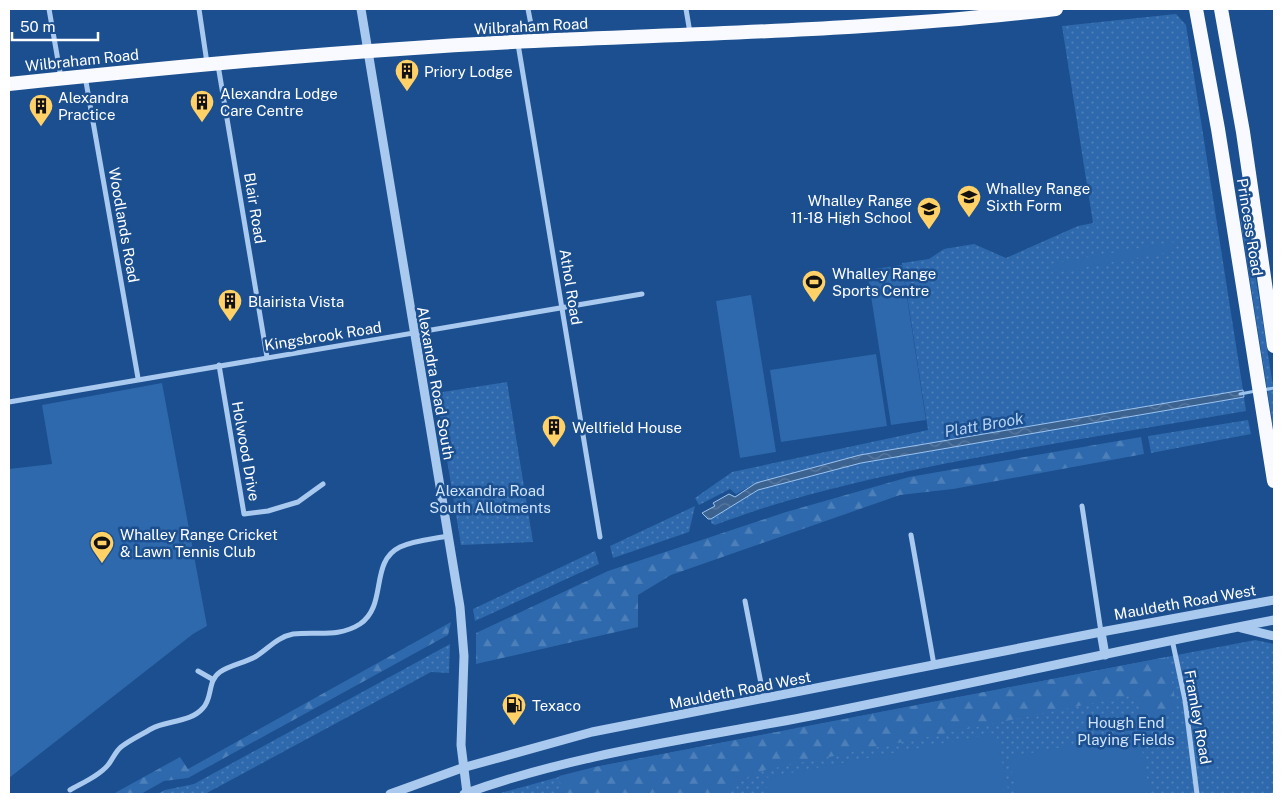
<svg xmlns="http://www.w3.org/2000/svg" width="1283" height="803" viewBox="0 0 1283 803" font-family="'Public Sans',sans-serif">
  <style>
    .green { fill: url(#green-dots) }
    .forest { fill: url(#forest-firs) }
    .pitch { fill: #2e69ad }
    .water { fill: url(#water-waves); stroke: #9cc4f0 }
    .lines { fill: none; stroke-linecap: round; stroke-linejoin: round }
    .stream { stroke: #9cc4f0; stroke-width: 3 }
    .minor { stroke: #a9c9ee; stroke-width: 5 }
    .tertiary { stroke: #a9c9ee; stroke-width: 9 }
    .trunk { stroke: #f8faff; stroke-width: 14 }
    .labels { text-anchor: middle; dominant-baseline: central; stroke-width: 5; stroke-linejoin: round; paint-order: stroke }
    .street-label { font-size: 15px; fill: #fff; stroke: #1b4f8f }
    .poi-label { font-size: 15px; fill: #fff; stroke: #1b4f8f; text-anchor: start }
    .park-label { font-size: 15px; fill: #cfe3fa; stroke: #1b4f8f }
    .water-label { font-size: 16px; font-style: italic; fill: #b5d3f5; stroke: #1b4f8f }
  </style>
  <defs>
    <pattern id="green-dots" width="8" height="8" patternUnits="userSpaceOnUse" patternTransform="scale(1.25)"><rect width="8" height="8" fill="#2e69ad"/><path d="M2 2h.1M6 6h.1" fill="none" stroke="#4d80b9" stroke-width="1.8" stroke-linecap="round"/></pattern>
    <pattern id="forest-firs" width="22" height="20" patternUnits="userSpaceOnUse" patternTransform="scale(1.25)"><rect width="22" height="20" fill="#2e69ad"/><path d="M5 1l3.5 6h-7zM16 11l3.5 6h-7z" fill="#4d80b9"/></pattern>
    <pattern id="water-waves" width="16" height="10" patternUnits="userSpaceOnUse" patternTransform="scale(1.25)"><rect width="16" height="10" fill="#3c6290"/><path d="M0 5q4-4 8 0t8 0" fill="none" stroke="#597aa1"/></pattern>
  </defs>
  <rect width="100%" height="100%" fill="#1b4f8f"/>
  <!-- green -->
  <g class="green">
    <path d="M1176 14 1186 25 1243 390 860 455 756 483 736 494 730 489 699 505 695 498 732 472 928 430 902 263 929 259 944 249 974 244 1006 258 1078 226 1093 223 1062 26Z"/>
    <path d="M1246 217 1274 392V432L1240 218Z"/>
    <path d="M507 382 533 542 461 545 436 393Z"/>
    <path d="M1244 397 1246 411C1147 428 1047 444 948 463 869 479 791 496 715 525L711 523V519L758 490 861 463Z"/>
    <path d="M1248 420 1251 434 1151 453 1148 436Z"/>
    <path d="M695 506 689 532 613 558 610 546Z"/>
    <path d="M595 551 599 564 475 621 473 609Z"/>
    <path d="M1255 640 1274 644V794H497L595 767Z"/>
    <path d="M450 644 449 673 431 672 205 794H157L165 790 194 784Z"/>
  </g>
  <!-- forest -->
  <g class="forest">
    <path d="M1141 437 1144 454 953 489 900 495 671 575 638 595V627L476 664V633L608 571 786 512 909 477Z"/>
    <path d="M451 622 448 635 188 778 164 781 141 794H113L180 757 188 769Z"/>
    <path d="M1167 657 1177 709 1149 728 1133 695 765 770 735 783 724 794H561L559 776 595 767Z"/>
  </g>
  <!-- pitch -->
  <g class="pitch">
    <path d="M1173 242 1174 251 1053 273 1051 264Z"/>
    <path d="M902 265 926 420 891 425 867 270Z"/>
    <path d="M751 295 776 452 740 458 716 301Z"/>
    <path d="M876 354 887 426 781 442 770 370Z"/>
    <path d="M162 383 207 626 193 634 9 778V469L52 464 42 405Z"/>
    <path d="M996 733 1009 794H768L765 778Z"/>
    <path d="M1139 733 1150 794H1016L1009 757Z"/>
  </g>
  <!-- water -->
  <path class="water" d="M1243 390 1244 397 861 463 758 490 711 519H708L702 513 715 506 713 503 729 494 735 497 756 483 860 455Z"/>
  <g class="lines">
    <!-- stream -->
    <g class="stream">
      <path d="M1263 390 1274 388"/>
      <path d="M1240 394 1256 391"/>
    </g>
    <!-- minor -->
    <g class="minor">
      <path d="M49 9 61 78"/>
      <path d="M199 9 207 63"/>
      <path d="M528 9 534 40"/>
      <path d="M686 9 690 33"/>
      <path d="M518 44 600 537"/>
      <path d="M218 65 267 357"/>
      <path d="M85 76 138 378"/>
      <path d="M219 365 244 514 268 511 298 502 323 484"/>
      <path d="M9 402 642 294"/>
      <path d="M1082 506 1101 632"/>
      <path d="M911 535 934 665"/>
      <path d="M745 601 764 699"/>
      <path d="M1173 644 1185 700 1197 794"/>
      <path d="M198 671 212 679"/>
      <path d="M70 790C82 783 99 776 108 765 113 759 115 752 121 747 130 740 141 735 151 729 167 720 190 723 203 708 213 698 207 681 220 672 230 665 244 663 255 657 268 649 277 637 293 634 317 631 338 638 360 624 388 605 369 562 400 547 415 540 433 539 448 536"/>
    </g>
    <!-- tertiary -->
    <g class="tertiary">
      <path d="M361 9 460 607 464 656 461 745 467 793"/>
      <path d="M1241 628 1274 636"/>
      <path d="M1101 632 1105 655"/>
      <path d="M390 794 462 768 592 732 1101 632 1274 600"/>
      <path d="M464 794C574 754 691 739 805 717 962 686 1118 650 1274 620"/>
    </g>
    <!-- trunk -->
    <g class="trunk">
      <path d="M1196 9 1218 129 1274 481"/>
      <path d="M1221 9 1243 132 1274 346"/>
      <path d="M9 84C184 66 359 49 534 41 708 33 883 30 1056 9"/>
    </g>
  </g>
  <!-- icons -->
  <defs>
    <symbol id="building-pin" viewBox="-11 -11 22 30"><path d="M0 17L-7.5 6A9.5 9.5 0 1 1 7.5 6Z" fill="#ffd166" stroke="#1b4f8f"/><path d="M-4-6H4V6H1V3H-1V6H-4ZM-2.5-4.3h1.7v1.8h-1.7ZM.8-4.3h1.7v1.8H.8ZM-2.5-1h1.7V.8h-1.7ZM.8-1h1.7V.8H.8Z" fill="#111"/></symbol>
    <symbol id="university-pin" viewBox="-11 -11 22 30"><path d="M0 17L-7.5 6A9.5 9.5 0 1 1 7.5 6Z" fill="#ffd166" stroke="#1b4f8f"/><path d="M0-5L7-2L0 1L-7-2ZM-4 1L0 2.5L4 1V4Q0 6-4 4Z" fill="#111"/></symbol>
    <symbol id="school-pin" viewBox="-11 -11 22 30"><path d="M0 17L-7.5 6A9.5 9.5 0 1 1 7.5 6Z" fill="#ffd166" stroke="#1b4f8f"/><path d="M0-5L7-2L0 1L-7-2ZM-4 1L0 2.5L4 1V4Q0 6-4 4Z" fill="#111"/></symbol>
    <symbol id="stadium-pin" viewBox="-11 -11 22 30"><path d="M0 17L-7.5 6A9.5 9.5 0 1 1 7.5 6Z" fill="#ffd166" stroke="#1b4f8f"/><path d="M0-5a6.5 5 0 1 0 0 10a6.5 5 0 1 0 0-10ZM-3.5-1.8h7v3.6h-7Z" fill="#111"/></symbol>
    <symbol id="fuel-pin" viewBox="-11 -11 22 30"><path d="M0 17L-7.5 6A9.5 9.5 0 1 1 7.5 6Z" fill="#ffd166" stroke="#1b4f8f"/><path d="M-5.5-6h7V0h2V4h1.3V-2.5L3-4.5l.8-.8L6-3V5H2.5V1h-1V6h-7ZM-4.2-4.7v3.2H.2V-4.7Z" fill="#111"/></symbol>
  </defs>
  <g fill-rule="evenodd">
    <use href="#building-pin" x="393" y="57" width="28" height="38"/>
    <use href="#building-pin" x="188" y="88" width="28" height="38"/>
    <use href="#building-pin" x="27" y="92" width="28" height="38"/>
    <use href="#university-pin" x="955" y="183" width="28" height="38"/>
    <use href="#school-pin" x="915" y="195" width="28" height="38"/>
    <use href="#stadium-pin" x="800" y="268" width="28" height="38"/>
    <use href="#building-pin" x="216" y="287" width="28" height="38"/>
    <use href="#building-pin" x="540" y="413" width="28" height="38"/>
    <use href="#stadium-pin" x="88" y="529" width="28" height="38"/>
    <use href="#fuel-pin" x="500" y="691" width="28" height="38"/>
  </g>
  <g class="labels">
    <!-- street labels -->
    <g class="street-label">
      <text transform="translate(531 26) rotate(-3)">Wilbraham Road</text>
      <text transform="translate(82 60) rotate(-6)">Wilbraham Road</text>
      <text transform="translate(255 208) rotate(81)">Blair Road</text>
      <text transform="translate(124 225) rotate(80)">Woodlands Road</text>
      <text transform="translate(1250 227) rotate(81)">Princess Road</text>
      <text transform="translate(571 287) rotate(81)">Athol Road</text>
      <text transform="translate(323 336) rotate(-9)">Kingsbrook Road</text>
      <text transform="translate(436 383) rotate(80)">Alexandra Road South</text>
      <text transform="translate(246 451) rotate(80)">Holwood Drive</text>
      <text transform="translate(1185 602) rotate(-10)">Mauldeth Road West</text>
      <text transform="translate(740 690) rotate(-11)">Mauldeth Road West</text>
      <text transform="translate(1198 717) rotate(80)">Framley Road</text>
    </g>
    <!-- poi labels -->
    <g class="poi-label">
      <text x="424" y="71">Priory Lodge</text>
      <text x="220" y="93">Alexandra Lodge<tspan x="220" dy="17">Care Centre</tspan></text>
      <text x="58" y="97">Alexandra<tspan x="58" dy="17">Practice</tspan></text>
      <text x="986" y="188">Whalley Range<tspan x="986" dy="17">Sixth Form</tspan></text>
      <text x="912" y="200" text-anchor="end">Whalley Range<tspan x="912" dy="17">11-18 High School</tspan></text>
      <text x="832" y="273">Whalley Range<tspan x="832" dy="17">Sports Centre</tspan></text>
      <text x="248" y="301">Blairista Vista</text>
      <text x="572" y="427">Wellfield House</text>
      <text x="120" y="534">Whalley Range Cricket<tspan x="120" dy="17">&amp; Lawn Tennis Club</tspan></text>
      <text x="532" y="705">Texaco</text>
    </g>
    <!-- park labels -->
    <g class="park-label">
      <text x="490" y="490">Alexandra Road<tspan x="490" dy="17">South Allotments</tspan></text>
      <text x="1126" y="722">Hough End<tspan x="1126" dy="17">Playing Fields</tspan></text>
    </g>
    <!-- water labels -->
    <g class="water-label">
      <text transform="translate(984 425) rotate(-10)">Platt Brook</text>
    </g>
  </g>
  <!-- border -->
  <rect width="1283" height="803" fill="none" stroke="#ffffff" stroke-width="20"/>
  <!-- scale -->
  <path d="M12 32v8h86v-8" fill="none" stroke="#ffffff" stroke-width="2.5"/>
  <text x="20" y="32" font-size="15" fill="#ffffff" stroke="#1b4f8f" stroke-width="4" paint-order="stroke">50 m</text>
</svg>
